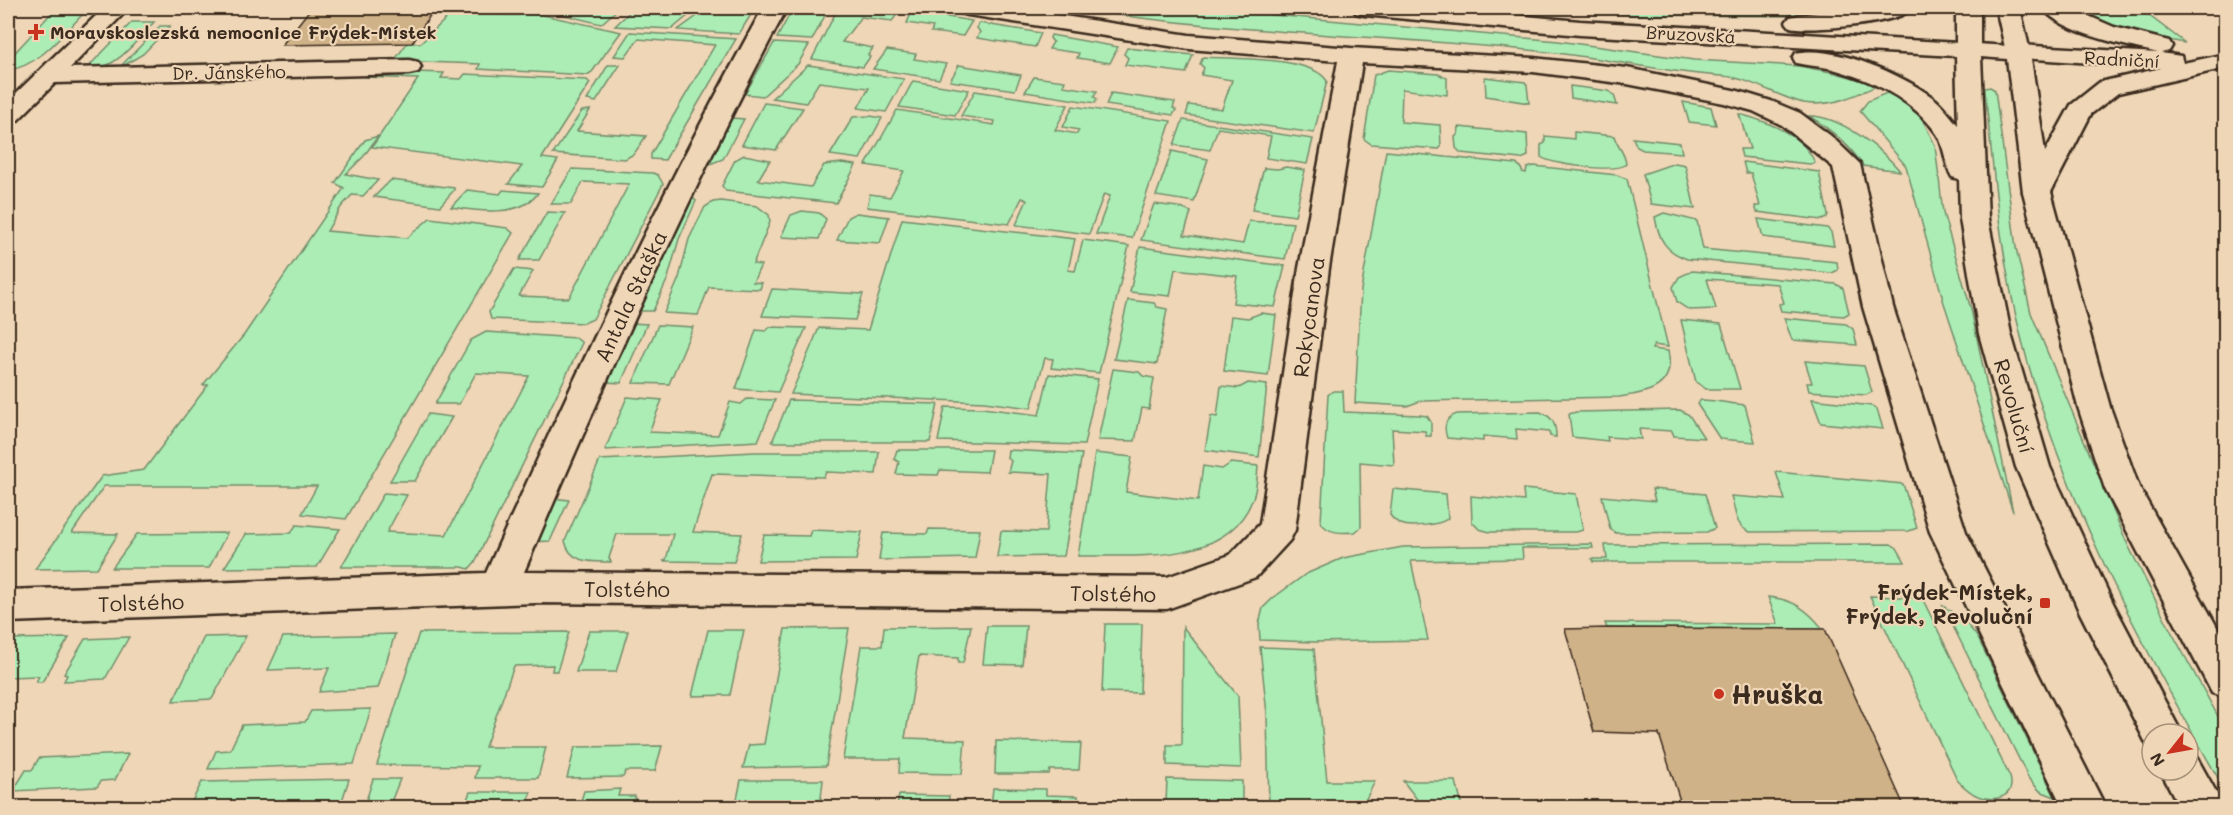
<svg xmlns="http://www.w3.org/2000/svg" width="2233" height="815" viewBox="0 0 2233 815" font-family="Mali,sans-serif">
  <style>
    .green { fill: #abedb5; stroke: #738c6a; stroke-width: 1.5 }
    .building { fill: #d0b288; stroke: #3b2a1e; stroke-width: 1.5 }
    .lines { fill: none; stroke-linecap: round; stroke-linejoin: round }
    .minor-casing { stroke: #3b2a1e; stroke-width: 5 }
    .tertiary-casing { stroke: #3b2a1e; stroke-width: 5 }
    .secondary-casing { stroke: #3b2a1e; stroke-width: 5 }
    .minor { fill: #eed6b6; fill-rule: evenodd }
    .tertiary { fill: #eed6b6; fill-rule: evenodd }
    .secondary { fill: #eed6b6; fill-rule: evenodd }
    .poi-dot { fill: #c8321e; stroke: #eed6b6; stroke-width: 2 }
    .labels { text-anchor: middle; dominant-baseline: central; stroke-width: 4.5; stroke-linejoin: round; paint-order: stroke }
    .far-poi-label { font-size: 18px; font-weight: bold; fill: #3b2a1e; stroke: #eed6b6; text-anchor: start }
    .far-street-label { font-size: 18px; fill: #3b2a1e; stroke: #eed6b6 }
    .street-label { font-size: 21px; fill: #3b2a1e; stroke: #eed6b6 }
    .poi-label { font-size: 21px; font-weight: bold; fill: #3b2a1e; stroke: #eed6b6; text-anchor: end }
    .near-poi-label { font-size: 26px; font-weight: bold; fill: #3b2a1e; stroke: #eed6b6; text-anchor: start }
  </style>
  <rect width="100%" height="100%" fill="#eed6b6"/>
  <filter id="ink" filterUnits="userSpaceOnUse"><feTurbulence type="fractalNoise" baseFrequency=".0167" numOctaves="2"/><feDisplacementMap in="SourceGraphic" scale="12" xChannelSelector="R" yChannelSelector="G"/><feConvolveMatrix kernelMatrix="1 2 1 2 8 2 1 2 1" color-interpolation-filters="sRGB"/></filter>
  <g filter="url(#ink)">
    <!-- green -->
    <g class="green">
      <path d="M56 8H89C67 29 40 67 8 70V60Z"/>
      <path d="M457 8H471L465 14 519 15 525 11 621 32 592 72 587 75 478 69 480 64 394 61 407 43H421Z"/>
      <path d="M557 8H619L601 24 552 12Z"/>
      <path d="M634 8 696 9 672 29 615 26Z"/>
      <path d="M713 8H755L739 34 678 30 704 11H709Z"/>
      <path d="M793 8H829L812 40 777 38Z"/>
      <path d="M838 8 901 9 892 21 861 17 842 42 873 48 868 55 870 57 863 67 812 59Z"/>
      <path d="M1072 8H1199L1558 41 1694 60 1799 66 1836 73 1879 85C1855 95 1831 108 1804 103 1780 98 1750 78 1723 76 1667 73 1605 58 1548 52 1389 35 1229 34 1072 8Z"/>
      <path d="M1538 8H1881L1861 13 1826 16 1634 15Z"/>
      <path d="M2066 8H2139L2185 43 2113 30Z"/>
      <path d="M911 11 972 21 963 36 931 32 933 27 907 23 910 16 907 13Z"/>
      <path d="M132 22H154C138 39 117 69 91 69V64Z"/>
      <path d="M979 23 1041 33 1035 47 977 38 980 32 977 28Z"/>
      <path d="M160 26H170L143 54 118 69Z"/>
      <path d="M630 32 736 39 665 160 651 159V154L715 45 638 39 625 57 614 56Z"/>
      <path d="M1051 35 1118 47 1110 63 1077 58 1079 53 1049 49 1053 42 1050 38Z"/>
      <path d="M774 43 809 45 798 64 763 96 745 94Z"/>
      <path d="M1127 48 1193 55 1186 73 1125 65 1128 58 1124 54Z"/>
      <path d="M887 50 916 54 914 59 946 64 939 79 873 69Z"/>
      <path d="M1203 57C1231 59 1312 56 1327 81L1314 133 1186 115 1189 105 1222 109 1232 80 1201 75 1204 68 1200 64Z"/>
      <path d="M608 65H620L596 102 587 100Z"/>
      <path d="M808 65 904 79 886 112 858 108 869 88 819 82 806 103 772 98Z"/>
      <path d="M959 65 1021 75 1015 90 950 81Z"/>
      <path d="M1388 70 1438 74 1447 78V95L1402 89 1401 122 1440 125 1441 147 1439 149 1371 144 1364 139 1374 75Z"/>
      <path d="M415 72 444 73 441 78 461 79 465 74 587 80 590 83 542 158 558 160 542 187 508 184 522 166 372 147 418 79 366 77 371 74Z"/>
      <path d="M1034 77 1065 81 1063 86 1097 91 1094 97 1097 99 1095 103 1025 92Z"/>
      <path d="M1485 77 1525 82 1527 85 1529 103 1486 96Z"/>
      <path d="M913 81 969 90 955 115 899 107Z"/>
      <path d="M1570 86 1609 91 1614 95 1617 105 1571 98Z"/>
      <path d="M1990 87 1995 90 2016 248 2031 313 2126 541 2171 631 2225 729V790C2138 640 2055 486 2016 316 1999 242 1993 166 1985 91V88Z"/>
      <path d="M975 91 1068 105 1055 130 1077 134 1079 130 1063 127 1073 106 1171 121 1132 238 1096 234 1110 196 1104 194 1089 234 1016 225 1027 200 1022 198 1009 224 867 207 870 194 890 197 904 171 866 165 897 110 994 125 995 121 961 116Z"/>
      <path d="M1889 92 1906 101 1919 113 1935 145 1943 213 1971 309 2013 512 1944 303 1906 166 1860 111 1868 101Z"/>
      <path d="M1111 93 1175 102 1173 108 1176 110 1173 115 1106 105Z"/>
      <path d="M1683 102 1711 107 1716 125 1689 122Z"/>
      <path d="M764 103 803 108 776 150 742 145Z"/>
      <path d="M590 110 577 131 646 136 634 154 625 159 553 154 582 111Z"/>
      <path d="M1739 114C1766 121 1804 135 1815 163L1810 164 1742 157 1740 149H1750Z"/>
      <path d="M870 116 882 118 860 159 830 155 853 117Z"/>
      <path d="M1809 116C1839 115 1882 149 1900 171L1863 166C1850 145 1830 129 1809 116Z"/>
      <path d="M731 118 744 119 723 159 707 165Z"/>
      <path d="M1183 120 1313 139 1307 164 1266 158 1271 136 1218 128 1210 150 1174 145Z"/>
      <path d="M1459 127 1527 134 1528 156 1521 159 1461 153 1456 148 1455 137 1458 135Z"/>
      <path d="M1574 132 1614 136C1617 147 1625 152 1626 164 1617 173 1552 165 1541 157V145L1545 143V136L1574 139Z"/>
      <path d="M378 136 364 156 346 174 378 180 363 196 352 195 341 207 327 231 407 238 430 218 507 228 513 233 346 519 302 514 317 486H104L72 533 118 534 97 568 35 569 102 476 144 470 208 385H203L244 335 344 188 335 183 365 140Z"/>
      <path d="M1633 138 1680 143 1682 153 1643 150 1637 147Z"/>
      <path d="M1172 151 1208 159 1194 202 1156 196Z"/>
      <path d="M1386 151 1516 164 1521 167 1522 172 1526 173 1527 168 1534 166 1617 175 1627 179 1668 347 1654 345 1652 349 1668 351C1676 388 1648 393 1619 397L1420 401 1407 406 1355 403 1361 290Z"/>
      <path d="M744 155 770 160 758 180 811 187 824 165 842 163 856 165 836 203 726 191 722 186 735 160Z"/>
      <path d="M1743 162 1819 172 1828 215 1827 218 1822 220 1757 212 1755 206H1760L1751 173H1746Z"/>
      <path d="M1675 163 1685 165 1695 209 1651 204 1643 174Z"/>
      <path d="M1286 167 1305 170 1295 216 1252 210 1264 168 1278 169Z"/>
      <path d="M572 169 653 173 658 175 663 184 593 319 584 323 491 319 489 312 514 269 533 271 519 296 569 298 629 184 583 182 571 204H551Z"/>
      <path d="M391 180 454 188V190L440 206 374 197Z"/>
      <path d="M467 190 500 194 503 190 538 193C521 218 476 211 451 207Z"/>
      <path d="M691 196 696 201 679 239 668 278 653 311H637Z"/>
      <path d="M721 201 757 206 769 215 770 222 753 264 761 265 753 282 762 283 760 289 709 287 698 315 664 313 679 278 689 239 705 207 713 202Z"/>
      <path d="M1154 204 1178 207 1191 212 1184 235 1243 244 1249 221C1265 223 1277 221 1293 223L1285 259 1141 240Z"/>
      <path d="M802 211 819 213 826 219 819 239 781 237 791 215Z"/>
      <path d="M547 212 565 213 539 260H519Z"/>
      <path d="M856 213 889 217 880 243 837 240 848 217Z"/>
      <path d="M1664 213 1697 221 1703 249 1837 262 1838 270 1832 273 1687 259C1665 251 1659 240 1655 217Z"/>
      <path d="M902 219 1075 239 1068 270 1075 271 1083 240 1129 246 1099 373 1051 368 1053 359 1045 358 1031 408 984 402 791 394 819 328 868 330Z"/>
      <path d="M1758 219 1827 228 1831 232 1834 246 1763 237Z"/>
      <path d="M1140 247 1285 266 1275 307 1233 303 1237 276 1175 269 1170 296 1130 292Z"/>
      <path d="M1692 271 1836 284 1843 288 1849 313 1844 316 1781 311 1779 304 1784 303 1778 284 1707 279 1716 309 1689 310 1677 302 1673 287 1679 277Z"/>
      <path d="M772 289 863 294 855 320 762 316Z"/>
      <path d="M1128 300 1154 303 1157 307 1167 309 1157 364 1114 359Z"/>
      <path d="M1261 313 1276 315 1268 376 1224 371 1231 316 1248 318Z"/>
      <path d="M1784 318 1846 324 1853 329 1857 345 1792 340Z"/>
      <path d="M1681 320 1721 324 1740 389H1706L1696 382Z"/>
      <path d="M631 323 647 324 621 383 605 382Z"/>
      <path d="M658 325 693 327 669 384 633 383Z"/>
      <path d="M770 327 806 328 778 392 736 389 756 330 766 331Z"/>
      <path d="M486 332 576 338 582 343 475 562 469 569 462 567H341L384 493 407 495 387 532 446 535 529 376 476 373 459 404H435L471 340Z"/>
      <path d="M1805 361 1864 366 1872 392 1866 395 1809 391 1807 383H1812Z"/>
      <path d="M1113 369 1139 372 1143 376 1154 378 1149 409 1142 408 1135 441 1098 440Z"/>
      <path d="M1049 374 1098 379 1084 445 938 441 945 407 982 408 1039 415Z"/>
      <path d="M1248 383 1267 385 1259 457 1205 450 1211 416 1217 417 1221 386 1239 388Z"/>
      <path d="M1333 391H1343L1344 412 1419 415 1427 416 1431 422V436H1426L1425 431 1392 429 1394 465 1360 462 1361 527 1355 532C1343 533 1327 534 1321 522L1328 395Z"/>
      <path d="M627 397 662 400 649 432 718 435 730 402 741 404 747 399 775 400 758 441 605 450Z"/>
      <path d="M1812 399 1872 406 1877 409 1883 429 1821 423Z"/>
      <path d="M789 400 938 404 930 442H772Z"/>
      <path d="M1701 400C1718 400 1729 404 1745 405L1755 442 1720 439 1697 404Z"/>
      <path d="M1680 410 1689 415 1704 438 1674 436 1672 431 1639 429 1641 439 1607 437 1608 441 1572 437 1569 414 1576 412Z"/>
      <path d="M1540 412C1554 417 1556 426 1556 437L1550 436 1549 432 1516 429 1517 439 1483 436V441L1447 438C1443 426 1445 418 1457 414Z"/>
      <path d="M428 414 452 417 415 481H390Z"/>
      <path d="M897 450H991L987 472 940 470 938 475 896 474 899 462 894 459Z"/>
      <path d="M1008 450 1082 454 1064 556 997 557 1001 531 1046 532 1051 474 1008 472 1011 461 1007 458Z"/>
      <path d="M755 452H879L876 474 826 472 824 477 712 474 693 532 742 534 734 562 663 561 666 560 673 534H617L609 558 611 562C592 562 570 564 565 541L600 460Z"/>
      <path d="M1095 453 1132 457 1126 492 1198 501 1203 466 1222 469 1231 463 1258 466C1257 477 1257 488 1253 498 1229 566 1135 555 1078 556Z"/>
      <path d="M1776 472 1903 484 1917 528 1909 531 1750 532C1734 526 1736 510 1731 496L1785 500Z"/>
      <path d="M1393 489 1446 494 1448 518C1442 525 1410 528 1401 524 1396 522 1393 519 1390 515Z"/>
      <path d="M1523 489 1576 494 1583 530 1576 532H1490L1479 529 1472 522 1471 496 1524 501Z"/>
      <path d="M1652 489 1705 494 1715 528 1707 532 1616 533 1610 529 1602 496 1655 501Z"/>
      <path d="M551 498 569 500 550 541 532 542Z"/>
      <path d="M296 525 340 529 317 567 224 568 246 534 291 533Z"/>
      <path d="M929 529 980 530 975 558 879 560 883 533 927 534Z"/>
      <path d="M811 530 862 532 856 560 758 561 764 535 809 536Z"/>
      <path d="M227 533 209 568H112L137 534Z"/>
      <path d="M1592 544 1593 548H1522L1523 559 1411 561 1428 640 1313 642 1260 640 1259 624 1263 608 1273 598 1306 574 1343 558 1403 547Z"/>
      <path d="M1891 544 1897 548 1905 562H1593L1592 559H1607L1605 545Z"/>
      <path d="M1870 596 1922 598 2010 777C2016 798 1994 802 1978 796 1970 793 1964 787 1958 781Z"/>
      <path d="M1768 597C1793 599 1808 610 1823 629L1607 628 1605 623 1778 624Z"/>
      <path d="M1943 606 1964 620 1978 638 2055 797 2040 791 2029 779Z"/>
      <path d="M1105 624H1142L1140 693 1102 692Z"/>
      <path d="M971 626 963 663H958V658L919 656 905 738 965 740 962 774 899 773 900 759H843L861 646H882L884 627Z"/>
      <path d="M987 626H1026L1022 665 983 664Z"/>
      <path d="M1183 627 1238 696 1241 768 1167 765V745H1182Z"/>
      <path d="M849 628 826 766 743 768 749 745 764 744 785 629Z"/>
      <path d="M708 630H744L730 695 692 696Z"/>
      <path d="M589 631H628L616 672H576Z"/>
      <path d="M569 632 557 671H552L553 665 514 666 485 747H546L538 778H475L478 766 377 765 419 633Z"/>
      <path d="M395 634 378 688 319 692 329 668 268 670 283 637Z"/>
      <path d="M246 636 212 699 173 701 204 637Z"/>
      <path d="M129 637 105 679 64 681 67 675 64 674 85 639Z"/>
      <path d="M69 638 42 682H36L39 676 8 677V639Z"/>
      <path d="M1260 647 1314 649 1327 781H1375L1362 807H1269L1267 714Z"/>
      <path d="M371 709 354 764 208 769 216 751 230 750 242 725 305 722 311 711Z"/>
      <path d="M996 741 1081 743 1079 770H1050L1049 774H995Z"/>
      <path d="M662 746 655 771H626L623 777 567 778 575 747Z"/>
      <path d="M128 754 115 780 101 781 97 787 13 791 26 770H32L39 758Z"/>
      <path d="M349 779 340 807H189L202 782Z"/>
      <path d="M373 779H400L389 807H364Z"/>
      <path d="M1167 779 1242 781V807H1174L1173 804H1166Z"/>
      <path d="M741 780H823L820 807H743V805L736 804Z"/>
      <path d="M1403 781H1456L1462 807H1423Z"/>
      <path d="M993 788 1046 789V795L1078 796V807H991Z"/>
      <path d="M620 789 618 796H635V800H648L646 807H579L584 791Z"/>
      <path d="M470 792H531L525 807H464Z"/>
      <path d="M899 795 949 796 948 807H897Z"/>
    </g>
    <!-- building -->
    <g class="building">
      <path d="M311 8H435L412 43 282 45Z"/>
      <path d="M1607 628 1825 629 1904 806 1682 807 1659 734 1594 732 1565 629Z"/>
    </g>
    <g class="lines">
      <defs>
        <g id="minor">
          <path d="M104 8H129L70 68 409 60 418 62 421 67 418 72 409 74 55 83 17 121 8 123V101Z"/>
          <path d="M763 8H787C689 192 605 381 524 572L1167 577 1230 555 1260 524 1299 268 1338 61 1189 49 968 15 960 13 957 8H1011L1189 35 1351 48 1533 58 1627 68 1738 91 1771 101 1800 113 1831 136 1860 164 1893 307 1966 532 2106 808H2063L1930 532 1863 307 1833 167 1782 125 1753 111 1724 103 1627 84 1533 72 1362 63 1329 268 1295 530 1290 540 1256 577 1167 609 536 603 8 622V590L486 573C572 381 661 192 763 8Z"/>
          <path d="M2043 8H2070L2114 27 2169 41 2172 46 2169 51 2161 53 2181 56 2183 63 2226 54V68L2118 93 2091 114 2051 192 2047 198 2037 201 2027 198 2023 192 2071 105 2100 82 2161 68 2009 57 2006 52 2009 47 2018 45 2158 53C2129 46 2060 33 2043 8Z"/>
        </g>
        <g id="tertiary">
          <path d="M1956 8H1980V50L1977 55 1968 57 1959 55 1956 50Z"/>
          <path d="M1996 8H2020L2030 52 2027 57 2018 59 2009 57 2006 52Z"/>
        </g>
        <g id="secondary">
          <path d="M1352 8H1435L1580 21 2027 47 2030 52 2051 192 2110 407 2139 487 2226 643V698L2212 693 2105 489 2078 407 2023 192 2007 59 1981 57 1988 219 2011 334 2050 467 2113 603 2182 734H2152V749L2148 747 2079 611 2016 467 1979 334 1960 219 1959 179 1952 177C1944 164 1945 146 1937 134 1914 100 1872 80 1833 69 1821 66 1808 66 1796 63L1793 58 1796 53C1834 44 1907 76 1936 100 1944 107 1951 117 1958 125L1956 56 1580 35 1364 15 1356 13Z"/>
          <path d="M1874 8H1912C1901 24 1809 32 1790 27L1786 22 1790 17C1814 11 1847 13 1874 8Z"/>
          <path d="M2188 753 2196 756 2225 808H2180L2160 770H2188Z"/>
        </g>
      </defs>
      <!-- minor casing -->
      <use href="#minor" class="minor-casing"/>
      <!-- tertiary casing -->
      <use href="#tertiary" class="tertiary-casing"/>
      <!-- secondary casing -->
      <use href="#secondary" class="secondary-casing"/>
      <!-- minor -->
      <use href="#minor" class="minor"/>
      <!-- tertiary -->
      <use href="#tertiary" class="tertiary"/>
      <!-- secondary -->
      <use href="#secondary" class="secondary"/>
    </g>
  </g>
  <!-- markers -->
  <g class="poi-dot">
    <path d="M33 23h6v6h6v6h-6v6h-6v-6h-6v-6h6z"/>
    <rect x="2039" y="597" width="12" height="12" rx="3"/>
    <circle cx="1719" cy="694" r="6"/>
  </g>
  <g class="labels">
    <!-- far-poi labels -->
    <g class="far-poi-label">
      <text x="50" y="32">Moravskoslezská nemocnice Frýdek-Místek</text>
    </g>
    <!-- far-street labels -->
    <g class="far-street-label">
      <text transform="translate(1691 34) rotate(3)">Bruzovská</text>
      <text transform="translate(2122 59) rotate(3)">Radniční</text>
      <text transform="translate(229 72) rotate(-1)">Dr. Jánského</text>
    </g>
    <!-- street labels -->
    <g class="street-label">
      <text transform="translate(630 296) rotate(-65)">Antala Staška</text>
      <text transform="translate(1308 317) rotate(-82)">Rokycanova</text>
      <text transform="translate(2015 406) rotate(74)">Revoluční</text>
      <text x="627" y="588">Tolstého</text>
      <text transform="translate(1113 593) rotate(1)">Tolstého</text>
      <text transform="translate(141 602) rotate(-2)">Tolstého</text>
    </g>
    <!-- poi labels -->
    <g class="poi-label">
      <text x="2033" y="591">Frýdek-Místek,<tspan x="2033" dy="24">Frýdek, Revoluční</tspan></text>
    </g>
    <!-- near-poi labels -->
    <g class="near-poi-label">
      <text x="1731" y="694">Hruška</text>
    </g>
  </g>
  <!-- margin -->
  <rect width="2233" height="815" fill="none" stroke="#eed6b6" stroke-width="30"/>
  <rect x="15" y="15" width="2203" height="785" fill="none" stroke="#3b2a1e" stroke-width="2" filter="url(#ink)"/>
  <!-- north arrow -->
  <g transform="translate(2170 752) rotate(239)"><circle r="28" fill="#eed6b6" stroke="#a69179" stroke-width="1.5"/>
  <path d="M0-4.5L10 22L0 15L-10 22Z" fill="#c8321e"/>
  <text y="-9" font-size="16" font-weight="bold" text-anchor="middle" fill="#3b2a1e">N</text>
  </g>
</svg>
